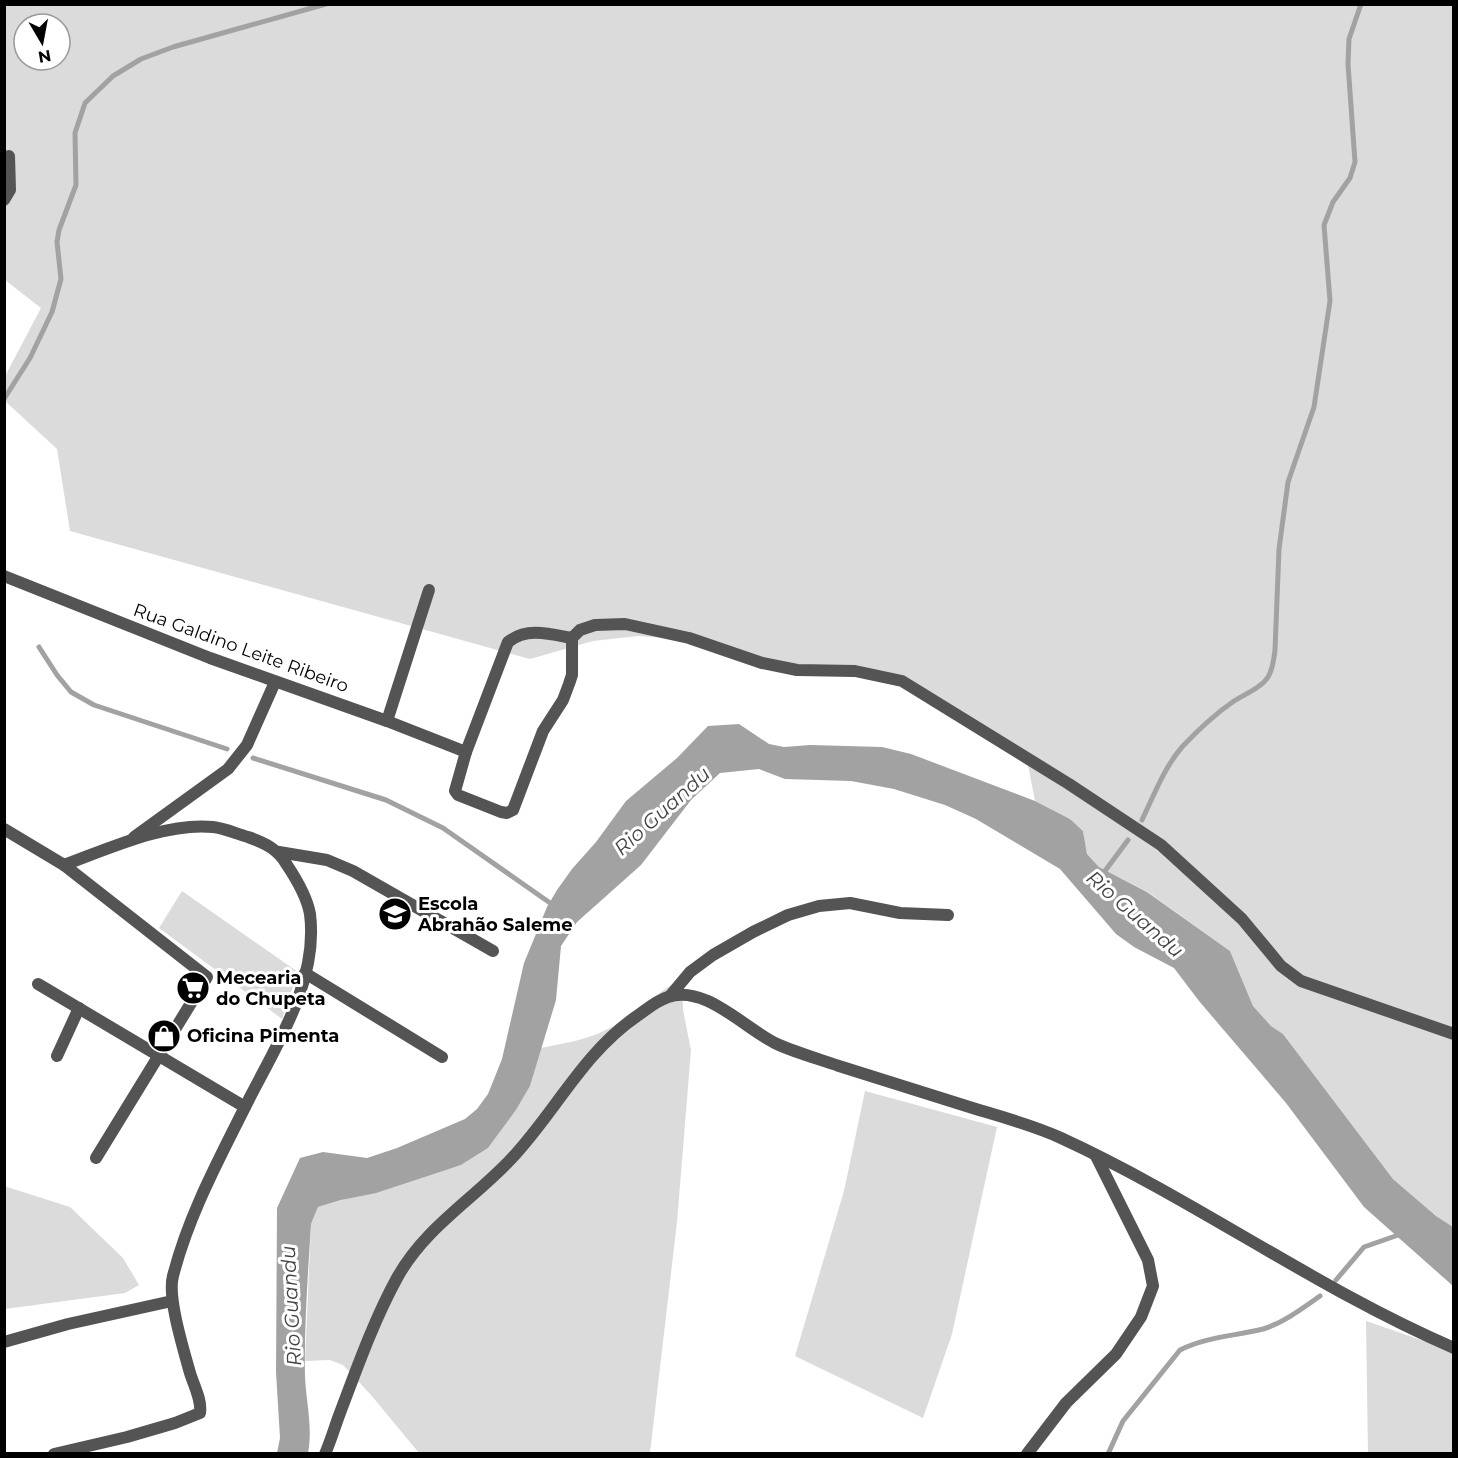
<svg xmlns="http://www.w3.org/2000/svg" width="1458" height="1458" viewBox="0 0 1458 1458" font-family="Montserrat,sans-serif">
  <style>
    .green { fill: #dbdbdb; fill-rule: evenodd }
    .water { fill: #a2a2a2 }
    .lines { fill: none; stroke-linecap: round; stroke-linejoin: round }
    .stream { stroke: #a2a2a2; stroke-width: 5 }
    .street { stroke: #545454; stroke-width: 12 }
    .labels { text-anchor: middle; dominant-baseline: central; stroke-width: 6; stroke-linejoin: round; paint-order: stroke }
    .street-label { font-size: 18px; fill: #000; stroke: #fff }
    .poi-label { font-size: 18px; font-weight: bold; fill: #000; stroke: #fff; text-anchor: start }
    .water-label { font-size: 20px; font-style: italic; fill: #434343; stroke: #fff }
  </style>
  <rect width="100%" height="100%" fill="#fff"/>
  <!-- green -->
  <g class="green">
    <path d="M5 5H1453V1227L1436 1216 1393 1179 1283 1034 1271 1026 1253 1006 1230 951 1148 892 1099 867 1087 854 1083 831 1070 819 1035 801 1027 760 892 676 793 666 690 640 638 636 593 641 530 659 70 531 57 449 5 401 4 378 41 308 5 280ZM24 24H60V60H24Z"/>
    <path d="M182 891 298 972 282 1019 159 928Z"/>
    <path d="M682 978 683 1010 691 1050 677 1222 650 1453H419L371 1395 343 1365 330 1360 305 1361 311 1224 318 1207 461 1165 488 1148 516 1110 530 1086 541 1048C567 1043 595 1038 617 1024 639 1009 659 992 682 978Z"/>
    <path d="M865 1091 997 1127 952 1334 923 1418 795 1356 844 1191Z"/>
    <path d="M4 1186 70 1207 123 1258 139 1285 125 1293 5 1309Z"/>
    <path d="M1366 1321 1453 1351V1453H1368Z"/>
  </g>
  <!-- water -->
  <path class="water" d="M739 724 769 744 784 747 810 745 882 747 911 754 1035 801 1070 819 1083 831 1087 854 1099 867 1147 892 1230 951 1253 1006 1271 1026 1283 1034 1393 1179 1436 1216 1453 1227V1286L1364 1207 1286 1103 1199 1001 1174 968 1134 947 1116 934 1060 869 976 819 945 805 894 789 851 781 785 779 759 769 720 773 691 800 641 865 577 922 561 946 556 1000 530 1086 516 1110 488 1148 461 1165 376 1193 341 1200 318 1207 311 1224C308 1274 304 1325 305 1376 306 1402 313 1427 308 1453H277L280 1438 276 1372 277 1208 300 1158 323 1152 367 1158 397 1148 465 1119 477 1109 488 1094 502 1059 524 963 547 907 557 890 572 869 596 842 626 801 677 758 708 726Z"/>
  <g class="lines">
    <!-- stream -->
    <g class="stream">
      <path d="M4 399 30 358 52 312 61 279 57 242 59 230 76 185 75 133 85 103 113 76 141 59 173 47 326 4"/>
      <path d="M39 647 57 675 71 692 94 705 227 749"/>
      <path d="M253 758 386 800 443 828 553 905"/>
      <path d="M1142 820C1154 795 1164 768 1182 747 1198 730 1215 714 1234 701 1245 694 1261 688 1268 677 1273 669 1274 658 1275 650L1279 549 1288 482 1314 407 1330 301 1324 225 1333 202 1350 178 1355 162 1348 64 1349 39 1361 4"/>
      <path d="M1102 875 1128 840"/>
      <path d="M1336 1280 1364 1247 1404 1233"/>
      <path d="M1108 1454 1123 1421 1180 1350C1205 1337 1235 1336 1263 1329 1283 1323 1303 1308 1320 1296"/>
    </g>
    <!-- street -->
    <g class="street">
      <path d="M4 200 10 190 9 156"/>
      <path d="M4 576 210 658 387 721 466 752"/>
      <path d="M572 638C550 634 527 627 508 642L466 752 455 791 458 795 501 812 507 813 513 810 543 731 563 700 569 684 572 675V638L580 630 595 625 625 624 689 638 762 663 797 670 855 671 902 681 1069 784 1161 845 1242 919 1281 966 1301 981 1454 1034"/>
      <path d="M387 721 429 590"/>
      <path d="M4 829 64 865C108 849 166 822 213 827 224 828 237 834 248 837 265 843 278 849 287 865 297 880 307 897 310 914 319 984 273 1050 244 1109 217 1163 188 1217 173 1276 167 1297 184 1351 190 1373 194 1386 202 1400 200 1413L175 1423 127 1437 54 1454"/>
      <path d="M134 837 228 769 247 745 275 682"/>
      <path d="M279 852 327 860 353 871 493 951"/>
      <path d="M64 865 207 977 96 1158"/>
      <path d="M305 973 442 1057"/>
      <path d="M38 984 245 1107"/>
      <path d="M670 996 690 972 713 955 753 932 788 915 819 906 850 903 900 913 948 915"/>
      <path d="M57 1056 79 1008"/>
      <path d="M4 1342 68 1324 172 1301"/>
      <path d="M325 1454C331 1440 335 1426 340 1413 357 1368 374 1320 397 1278 425 1227 474 1199 512 1158 556 1111 583 1053 637 1016 647 1009 656 1001 668 997 705 984 745 1029 777 1044 797 1053 819 1059 839 1066 886 1081 932 1095 979 1110 1006 1118 1035 1126 1061 1138 1196 1200 1317 1289 1454 1348"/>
      <path d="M1027 1454 1066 1403 1116 1354 1141 1317 1153 1286 1148 1260 1096 1156"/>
    </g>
  </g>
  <!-- icons -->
  <defs>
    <symbol id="school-disc" viewBox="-11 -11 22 22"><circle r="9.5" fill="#000" stroke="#fff"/><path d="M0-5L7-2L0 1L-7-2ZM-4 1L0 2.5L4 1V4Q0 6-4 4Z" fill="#fff"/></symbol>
    <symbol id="supermarket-disc" viewBox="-11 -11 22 22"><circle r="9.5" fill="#000" stroke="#fff"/><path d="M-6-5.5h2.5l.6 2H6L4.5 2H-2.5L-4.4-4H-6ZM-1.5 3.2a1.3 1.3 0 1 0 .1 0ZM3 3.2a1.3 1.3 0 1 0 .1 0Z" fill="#fff"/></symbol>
    <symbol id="shop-disc" viewBox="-11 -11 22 22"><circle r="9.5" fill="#000" stroke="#fff"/><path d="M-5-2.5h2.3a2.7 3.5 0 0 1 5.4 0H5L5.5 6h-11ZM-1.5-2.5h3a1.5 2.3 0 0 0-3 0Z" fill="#fff"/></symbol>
  </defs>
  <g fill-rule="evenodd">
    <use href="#school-disc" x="376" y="895" width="38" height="38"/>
    <use href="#supermarket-disc" x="174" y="969" width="38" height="38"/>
    <use href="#shop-disc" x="145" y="1017" width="38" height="38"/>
  </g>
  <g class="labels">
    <!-- street labels -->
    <g class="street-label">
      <text transform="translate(241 648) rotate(20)">Rua Galdino Leite Ribeiro</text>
    </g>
    <!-- poi labels -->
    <g class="poi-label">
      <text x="418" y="904">Escola<tspan x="418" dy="21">Abrahão Saleme</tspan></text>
      <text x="216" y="978">Mecearia<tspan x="216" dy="21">do Chupeta</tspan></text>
      <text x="187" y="1036">Oficina Pimenta</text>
    </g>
    <!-- water labels -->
    <g class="water-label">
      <text transform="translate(662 811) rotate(-42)">Rio Guandu</text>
      <text transform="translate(1135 914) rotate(41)">Rio Guandu</text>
      <text transform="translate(291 1306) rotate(-93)">Rio Guandu</text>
    </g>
  </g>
  <!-- border -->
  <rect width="1458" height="1458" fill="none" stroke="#000000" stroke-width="12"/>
  <!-- north arrow -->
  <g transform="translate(42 42) rotate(170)"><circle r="28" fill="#ffffff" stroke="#999999" stroke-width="1.5"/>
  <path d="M0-4.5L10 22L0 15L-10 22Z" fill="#000000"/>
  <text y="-9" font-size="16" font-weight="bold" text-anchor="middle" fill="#000000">N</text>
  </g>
</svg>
